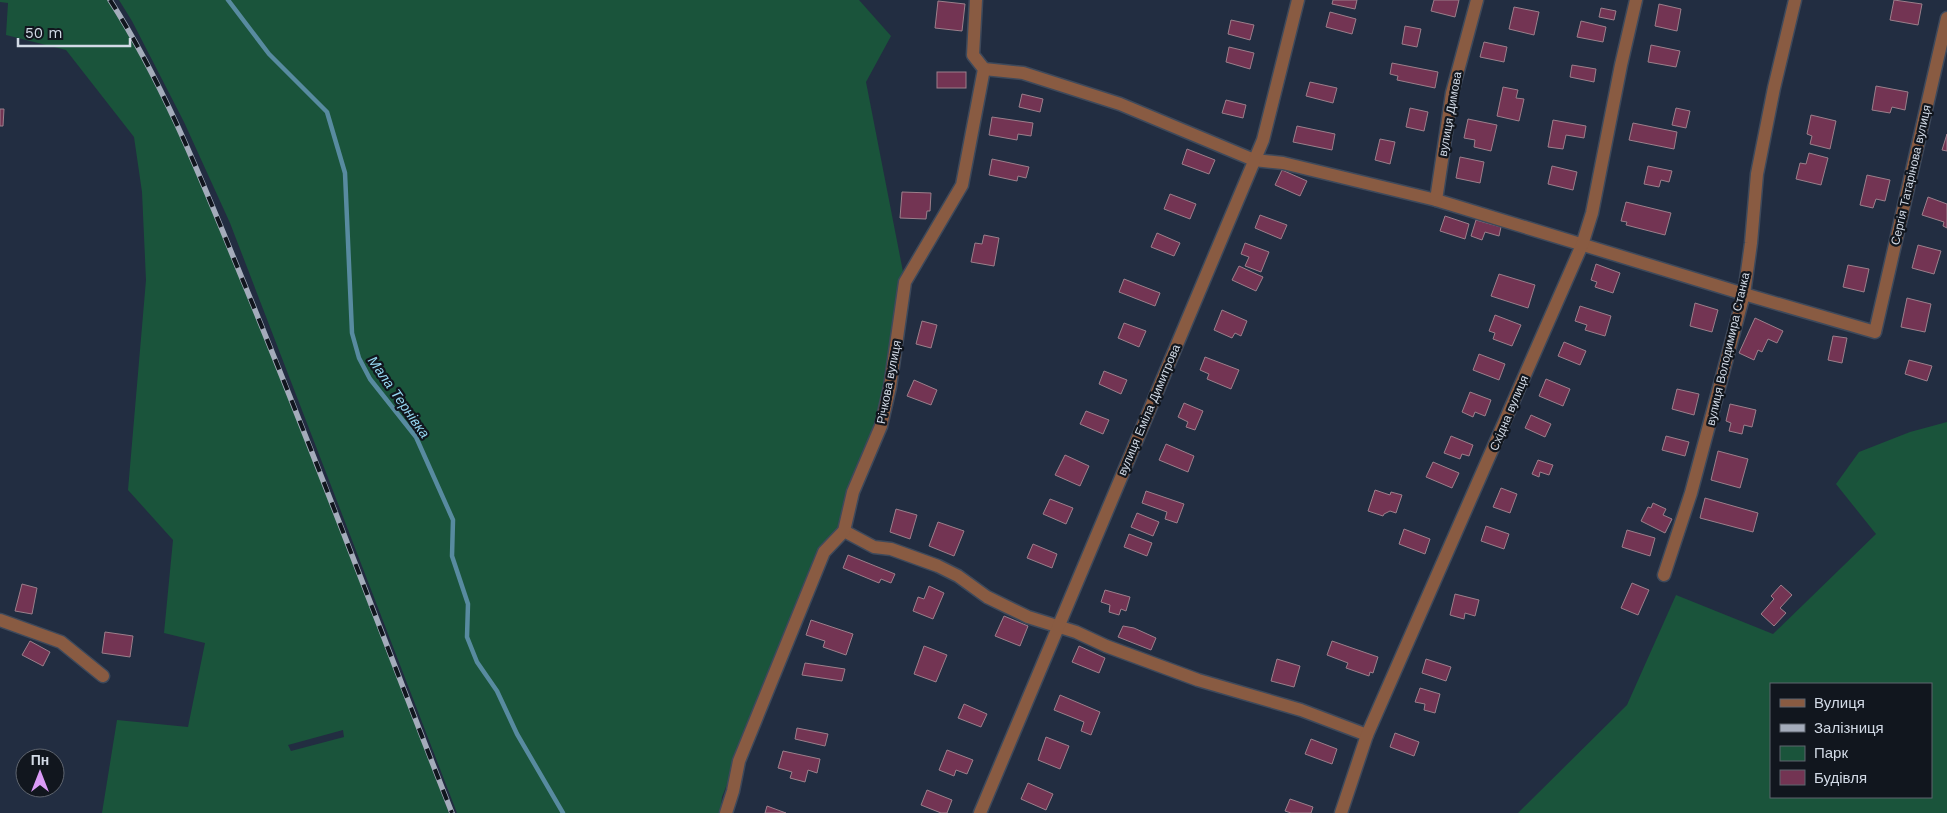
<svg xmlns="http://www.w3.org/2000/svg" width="1947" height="813" viewBox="0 0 1947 813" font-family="'Work Sans',sans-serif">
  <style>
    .green { fill: #1a543b; fill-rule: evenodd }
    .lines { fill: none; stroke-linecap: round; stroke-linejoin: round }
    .stream { stroke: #588ba0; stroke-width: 4.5 }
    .building { fill: #733453; stroke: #9b7f8b }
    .minor-casing { stroke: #3e495b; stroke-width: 15 }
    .minor { stroke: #895b42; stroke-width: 12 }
    .rail-casing { stroke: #a4acbb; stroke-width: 5.5 }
    .rail { stroke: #11161e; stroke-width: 4; stroke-dasharray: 11; stroke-linecap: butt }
    .labels { text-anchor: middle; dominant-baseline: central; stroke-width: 4.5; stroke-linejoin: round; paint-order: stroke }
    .street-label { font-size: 12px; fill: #d2dae6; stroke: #11161e }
    .water-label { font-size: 14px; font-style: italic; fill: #96d8f3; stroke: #11161e }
  </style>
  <rect width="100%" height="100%" fill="#222d41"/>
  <!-- green -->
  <g class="green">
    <path d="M0 0H108L125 26 176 126 201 180 299 421 449 813H102L117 720 188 727 205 643 164 633 173 540 128 490 146 280 142 192 134 137 66 50 6 35 8 3 0 2ZM343 730 344 737 291 751 288 745Z"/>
    <path d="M119 0H859L891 36 866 82 905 282 877 427 841 526 821 550 722 797 720 813H457L230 223 184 122 132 21Z"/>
    <path d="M1947 422V813H1518L1627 705 1676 595 1773 634 1876 534 1836 484 1859 452 1910 432ZM1771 684H1931V797H1771Z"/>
  </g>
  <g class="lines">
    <!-- stream -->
    <path class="stream" d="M228 0 269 54 327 112 345 173 352 333 359 358 370 379 416 437 453 520 452 556 468 604 467 637 477 662 497 691 517 734 563 813"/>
  </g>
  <!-- building -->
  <g class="building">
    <path d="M1333 0H1357L1355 9 1332 4Z"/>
    <path d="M1434 0H1459L1455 17 1431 11Z"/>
    <path d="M1894 0 1922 4 1918 25 1890 20Z"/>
    <path d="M938 1 965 4 962 31 935 28Z"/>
    <path d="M1659 4 1681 9 1677 31 1655 26Z"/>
    <path d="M1514 7 1539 12 1534 35 1509 29Z"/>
    <path d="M1601 8 1616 11 1614 20 1599 17Z"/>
    <path d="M1330 12 1356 19 1352 34 1326 27Z"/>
    <path d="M1231 20 1254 25 1250 40 1228 34Z"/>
    <path d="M1581 21 1606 27 1603 42 1577 37Z"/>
    <path d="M1405 26 1421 29 1417 47 1402 44Z"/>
    <path d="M1484 42 1507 47 1504 62 1480 57Z"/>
    <path d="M1651 45 1680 51 1676 67 1648 62Z"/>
    <path d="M1229 47 1254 53 1250 69 1226 62Z"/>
    <path d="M1392 63 1438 72 1435 88 1397 80 1398 76 1390 74Z"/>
    <path d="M1572 65 1596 69 1594 82 1570 77Z"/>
    <rect x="937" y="72" width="29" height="16"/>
    <path d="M1310 82 1337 88 1333 103 1306 96Z"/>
    <path d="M1876 86 1908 92 1905 110 1892 107 1890 113 1872 110Z"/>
    <path d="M1503 87 1518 90 1516 98 1524 99 1519 121 1497 116Z"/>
    <path d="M1022 94 1043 99 1040 112 1019 107Z"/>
    <path d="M1226 100 1246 105 1243 118 1222 113Z"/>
    <path d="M1410 108 1428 112 1424 131 1406 127Z"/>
    <path d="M1676 108 1690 111 1686 128 1672 125Z"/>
    <path d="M0 109H4L3 126H0Z"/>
    <path d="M1811 115 1836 121 1830 149 1810 144 1812 136 1807 134Z"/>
    <path d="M992 117 1033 123 1031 136 1018 134 1017 140 989 135Z"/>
    <path d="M1468 119 1497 125 1491 151 1474 147 1475 140 1464 138Z"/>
    <path d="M1553 120 1586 126 1584 138 1566 135 1563 149 1548 147Z"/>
    <path d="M1633 123 1677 132 1674 149 1629 140Z"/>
    <path d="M1297 126 1335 134 1332 150 1293 142Z"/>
    <path d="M1947 134V151L1942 150Z"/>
    <path d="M1380 139 1395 142 1390 164 1375 160Z"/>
    <path d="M1187 149 1215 160 1209 174 1182 164Z"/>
    <path d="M1809 153 1828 158 1821 185 1796 179 1800 163 1806 164Z"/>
    <path d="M1460 157 1484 162 1480 183 1456 178Z"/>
    <path d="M992 159 1029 167 1026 178 1018 176 1017 181 989 175Z"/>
    <path d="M1552 166 1577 172 1573 190 1548 184Z"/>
    <path d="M1648 166 1672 171 1669 182 1661 180 1659 187 1644 184Z"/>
    <path d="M1282 170 1307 181 1300 196 1275 185Z"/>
    <path d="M1867 175 1890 180 1885 201 1876 199 1873 208 1860 205Z"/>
    <path d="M902 192 931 193 930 211H927L926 219 900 218Z"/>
    <path d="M1170 194 1196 204 1190 219 1164 209Z"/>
    <path d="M1928 197 1947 204V228L1943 226 1944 222 1922 215Z"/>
    <path d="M1626 202 1671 213 1665 235 1626 225 1627 222 1621 221Z"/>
    <path d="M1260 215 1287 225 1281 239 1255 228Z"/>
    <path d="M1445 216 1469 224 1465 239 1440 231Z"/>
    <path d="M1476 220 1501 227 1499 236 1485 232 1482 240 1471 236Z"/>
    <path d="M1157 233 1180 243 1174 256 1151 247Z"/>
    <path d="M984 235 999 238 994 266 971 262 975 243 982 244Z"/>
    <path d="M1245 243 1269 252 1261 272 1245 266 1249 257 1241 254Z"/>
    <path d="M1918 245 1941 251 1934 274 1912 268Z"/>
    <path d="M1596 264 1620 273 1613 293 1595 287 1597 282 1591 280Z"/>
    <path d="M1848 265 1869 269 1864 292 1843 287Z"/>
    <path d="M1239 266 1263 277 1256 291 1232 280Z"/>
    <path d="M1499 274 1535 285 1528 308 1491 296Z"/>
    <path d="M1124 279 1160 293 1155 306 1119 292Z"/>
    <path d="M1907 298 1931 304 1925 332 1901 327Z"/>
    <path d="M1695 303 1718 310 1712 332 1690 326Z"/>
    <path d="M1580 306 1611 316 1605 336 1585 330 1587 325 1575 321Z"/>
    <path d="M1222 310 1247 321 1241 336 1235 333 1232 338 1214 330Z"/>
    <path d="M1495 315 1521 325 1512 346 1493 339 1495 333 1489 331Z"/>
    <path d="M1755 318 1783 331 1777 343 1768 339 1762 352 1758 350 1754 360 1739 353Z"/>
    <path d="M922 321 937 325 931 348 916 344Z"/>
    <path d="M1124 323 1146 331 1139 347 1118 338Z"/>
    <path d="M1833 336 1847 338 1842 363 1828 360Z"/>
    <path d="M1564 342 1586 351 1580 365 1558 356Z"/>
    <path d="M1479 354 1505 364 1499 380 1473 370Z"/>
    <path d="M1205 357 1239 370 1231 389 1207 379 1209 374 1200 370Z"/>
    <path d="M1909 360 1932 366 1927 381 1905 374Z"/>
    <path d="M1104 371 1127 380 1121 394 1099 384Z"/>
    <path d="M1546 379 1570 389 1563 406 1539 396Z"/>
    <path d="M914 380 937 390 931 405 907 396Z"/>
    <path d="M1677 389 1699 394 1694 415 1672 409Z"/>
    <path d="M1470 392 1491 400 1485 416 1475 412 1473 417 1462 412Z"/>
    <path d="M1184 403 1203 411 1195 430 1186 427 1188 422 1178 417Z"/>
    <path d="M1730 404 1756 410 1752 427 1744 425 1742 434 1729 431 1731 423 1726 421Z"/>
    <path d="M1086 411 1109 420 1103 434 1080 424Z"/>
    <path d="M1531 415 1551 424 1545 437 1525 428Z"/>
    <path d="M1451 436 1473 445 1469 456 1462 454 1460 459 1444 453Z"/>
    <path d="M1666 436 1689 442 1685 456 1662 450Z"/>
    <path d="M1166 444 1194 456 1188 472 1159 460Z"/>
    <path d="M1718 451 1748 459 1740 488 1711 480Z"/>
    <path d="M1065 455 1089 466 1080 486 1055 475Z"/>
    <path d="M1538 460 1553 465 1549 475 1540 472 1539 477 1532 474Z"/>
    <path d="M1433 462 1459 473 1452 488 1426 477Z"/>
    <path d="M1501 488 1517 494 1510 513 1493 507Z"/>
    <path d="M1375 490 1390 495 1391 492 1402 495 1396 513 1390 511 1384 514 1383 516 1368 511Z"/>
    <path d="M1146 491 1184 504 1177 523 1165 519 1167 512 1142 503Z"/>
    <path d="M1705 498 1758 513 1753 532 1700 518Z"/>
    <path d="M1050 499 1073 508 1066 524 1043 514Z"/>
    <path d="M1653 503 1666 509 1663 515 1672 519 1665 533 1641 521 1648 507 1651 508Z"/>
    <path d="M896 509 917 515 910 539 890 532Z"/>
    <path d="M1137 513 1159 522 1153 536 1131 527Z"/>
    <path d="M938 522 964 531 954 556 929 546Z"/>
    <path d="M1486 526 1509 534 1504 549 1481 541Z"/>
    <path d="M1404 529 1430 539 1425 554 1399 544Z"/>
    <path d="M1627 530 1655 538 1650 556 1622 547Z"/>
    <path d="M1129 534 1152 543 1147 556 1124 547Z"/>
    <path d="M1033 544 1057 554 1052 568 1027 558Z"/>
    <path d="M848 555 895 574 891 583 881 579 879 583 843 568Z"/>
    <path d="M1632 583 1649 590 1638 615 1621 608Z"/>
    <path d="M22 584 37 588 32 614 15 611Z"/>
    <path d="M1781 585 1792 595 1780 608 1786 613 1774 626 1761 614 1774 599 1771 596Z"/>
    <path d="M929 586 944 593 933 619 913 611 918 597 924 599Z"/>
    <path d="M1105 590 1130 597 1126 611 1121 609 1119 615 1109 612 1110 605 1101 602Z"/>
    <path d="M1455 594 1479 600 1475 616 1465 613 1464 619 1450 615Z"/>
    <path d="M1004 616 1028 626 1020 646 995 636Z"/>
    <path d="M811 620 853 634 846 655 823 647 825 641 806 635Z"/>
    <path d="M1123 626 1134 628 1156 638 1151 650 1118 637Z"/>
    <path d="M105 632 133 636 130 657 102 653Z"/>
    <path d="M30 641 50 652 43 666 22 655Z"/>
    <path d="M1332 641 1378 657 1373 673 1370 672 1369 676 1346 668 1348 663 1327 655Z"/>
    <path d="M924 646 947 655 936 682 914 674Z"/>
    <path d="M1079 646 1105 658 1099 673 1072 662Z"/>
    <path d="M1277 659 1300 666 1294 687 1271 681Z"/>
    <path d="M1426 659 1451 667 1446 681 1422 673Z"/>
    <path d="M805 663 845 669 842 681 802 675Z"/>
    <path d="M1420 688 1440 694 1435 713 1424 710 1425 704 1415 702Z"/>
    <path d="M1060 695 1100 712 1091 735 1081 731 1084 722 1054 710Z"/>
    <path d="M964 704 987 714 981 727 958 718Z"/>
    <path d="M797 728 828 734 825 746 795 739Z"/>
    <path d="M1395 733 1419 742 1414 756 1390 747Z"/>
    <path d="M1046 737 1069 746 1060 769 1038 760Z"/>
    <path d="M1311 739 1337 749 1332 764 1305 754Z"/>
    <path d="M947 750 973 760 967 774 956 770 954 776 939 770Z"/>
    <path d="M783 751 820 759 817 773 808 770 805 782 790 778 792 772 778 768Z"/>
    <path d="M1028 783 1053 794 1046 810 1021 799Z"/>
    <path d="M927 790 952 800 947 813H941L921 805Z"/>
    <path d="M1290 799 1313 807 1311 813H1291L1285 811Z"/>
    <path d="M767 806 786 813H765Z"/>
  </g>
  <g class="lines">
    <defs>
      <g id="minor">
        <path d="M984 69 1023 73 1120 104 1254 160 1283 163 1436 200 1744 294 1875 332 1947 18"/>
        <path d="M1436 200 1452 93 1477 0"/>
        <path d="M844 531 874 547 891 549 938 566 958 576 987 597 1028 617 1076 632 1106 646 1198 680 1301 710 1367 735"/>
        <path d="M1664 575 1691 493 1744 294 1751 243 1757 174 1774 88 1795 0"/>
        <path d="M0 620 61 642 103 676"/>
        <path d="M726 813 733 791 739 761 824 552 844 531 853 492 881 426 890 387 905 282 962 185 984 69 973 55 976 0"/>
        <path d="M980 813 1263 140 1298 0"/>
        <path d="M1341 813 1367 735 1582 245 1592 213 1621 65 1636 0"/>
      </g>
    </defs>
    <!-- minor casing -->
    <use href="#minor" class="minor-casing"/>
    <!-- minor -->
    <use href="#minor" class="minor"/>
    <defs>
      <path id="rail" d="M110 0C167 89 206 191 246 288 318 462 383 638 452 813"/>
    </defs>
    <!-- rail casing -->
    <use href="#rail" class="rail-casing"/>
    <!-- rail -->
    <use href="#rail" class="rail"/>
  </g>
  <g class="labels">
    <!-- street labels -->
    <g class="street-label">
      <text transform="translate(1450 114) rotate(-80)">вулиця Димова</text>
      <text transform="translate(1911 175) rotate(-77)">Сергія Татарінова вулиця</text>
      <text transform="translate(1728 349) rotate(-77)">вулиця Володимира Станка</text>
      <text transform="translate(889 382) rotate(-79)">Річкова вулиця</text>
      <text transform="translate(1149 410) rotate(-67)">вулиця Еміла Димитрова</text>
      <text transform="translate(1509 413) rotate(-67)">Східна вулиця</text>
    </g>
    <!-- water labels -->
    <g class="water-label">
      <text transform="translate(399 397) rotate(55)">Мала Тернівка</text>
    </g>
  </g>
  <!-- legend -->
  <rect x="1770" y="683" width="162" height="115" fill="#11161e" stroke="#5e646e"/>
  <rect x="1780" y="699" width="25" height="8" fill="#895b42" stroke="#5e646e"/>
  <text x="1814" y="708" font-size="15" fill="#d2dae6">Вулиця</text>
  <rect x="1780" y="724" width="25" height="8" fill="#a4acbb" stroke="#5e646e"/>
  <text x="1814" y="733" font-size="15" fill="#d2dae6">Залізниця</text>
  <rect x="1780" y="746" width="25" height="15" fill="#1a543b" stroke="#5e646e"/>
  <text x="1814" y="758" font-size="15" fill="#d2dae6">Парк</text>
  <rect x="1780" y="770" width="25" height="15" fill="#733453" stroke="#5e646e"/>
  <text x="1814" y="783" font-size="15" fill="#d2dae6">Будівля</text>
  <!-- north arrow -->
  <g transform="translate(40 773)"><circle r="24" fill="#11161e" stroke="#5e646e"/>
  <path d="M0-4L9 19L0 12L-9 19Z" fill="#da9af6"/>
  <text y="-8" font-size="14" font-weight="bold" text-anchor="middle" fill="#d2dae6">Пн</text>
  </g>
  <!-- scale -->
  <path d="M18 38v8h112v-8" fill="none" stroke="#d2dae6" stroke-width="2.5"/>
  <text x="25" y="38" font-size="15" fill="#d2dae6" stroke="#11161e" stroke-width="4" paint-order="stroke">50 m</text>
</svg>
